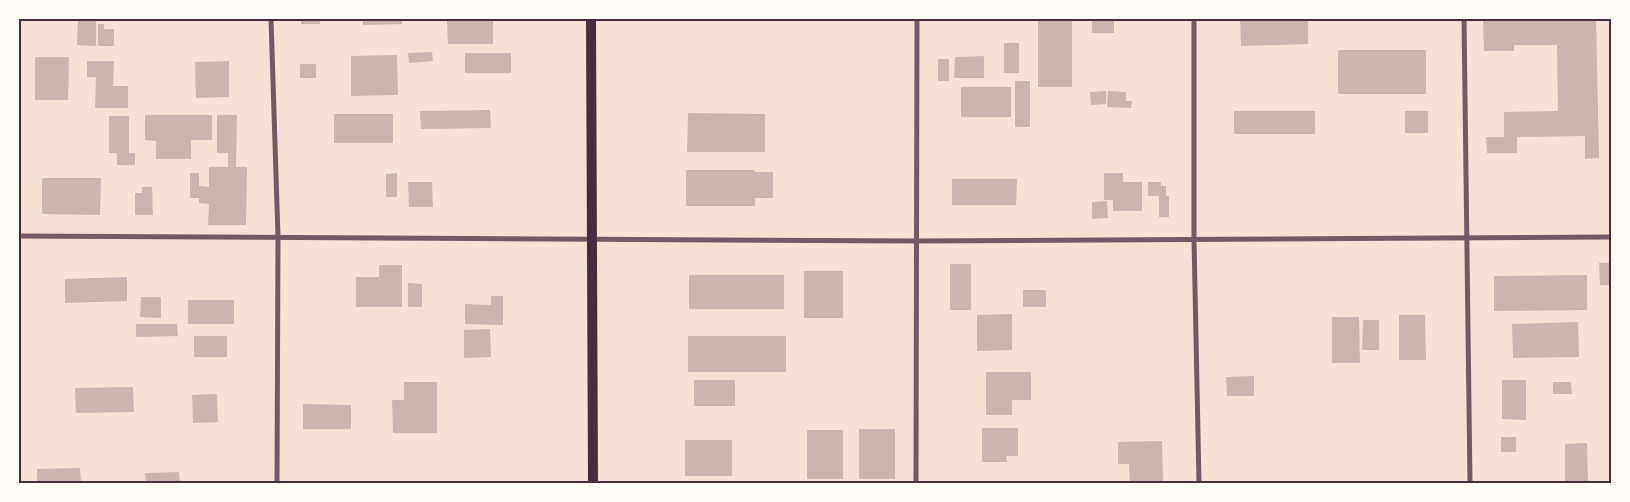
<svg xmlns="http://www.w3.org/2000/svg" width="1630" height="502" viewBox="0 0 1630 502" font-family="'Open Sans',sans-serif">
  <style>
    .building { fill: #ccb4b1 }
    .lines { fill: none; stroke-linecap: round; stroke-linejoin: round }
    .minor { stroke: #755966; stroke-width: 5 }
    .secondary { stroke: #4a2c40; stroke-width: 10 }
    .neatline { fill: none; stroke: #4a2c40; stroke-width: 2 }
  </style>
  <rect width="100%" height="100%" fill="#f7e1d7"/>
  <!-- building -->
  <g class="building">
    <path d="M78 19H96V46L77 45Z"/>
    <rect x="301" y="19" width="19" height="5"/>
    <path d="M363 19H402V24L363 25Z"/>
    <rect x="1038" y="19" width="34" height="68"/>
    <rect x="1092" y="19" width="22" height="14"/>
    <path d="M1240 19H1308V44L1241 46Z"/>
    <path d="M1483 19H1596L1599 158 1585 159V136L1517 137V153H1487L1486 137H1504V112L1558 111 1557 45H1514V51H1484Z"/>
    <path d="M493 20V44H448L447 21Z"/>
    <path d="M98 24H104V29H114V46H98Z"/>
    <rect x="1004" y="43" width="15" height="30"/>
    <rect x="1338" y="50" width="88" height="44"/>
    <path d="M432 52 433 61 409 63 408 53Z"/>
    <rect x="465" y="53" width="46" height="20"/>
    <path d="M397 55 398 95 351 96V56Z"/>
    <path d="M984 56V78H954L955 57Z"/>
    <path d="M35 57H69L68 100H35Z"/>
    <rect x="938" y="59" width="11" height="22"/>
    <path d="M87 61H114L113 86H128V108H95L96 77H87Z"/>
    <path d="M229 61V97L196 98 195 62Z"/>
    <rect x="300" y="64" width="16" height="14"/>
    <rect x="1015" y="81" width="15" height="46"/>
    <rect x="961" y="87" width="50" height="30"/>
    <path d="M1106 91V104L1091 105 1090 92Z"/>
    <path d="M1108 91 1126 92V101H1132L1131 108 1107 107Z"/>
    <path d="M490 110 491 128 421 129 420 111Z"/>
    <rect x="1234" y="111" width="81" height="23"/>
    <rect x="1405" y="111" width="23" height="22"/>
    <path d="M688 113 765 114V152H687Z"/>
    <rect x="334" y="114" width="59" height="29"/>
    <path d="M145 115H212V140H191V159H156V141L145 140Z"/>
    <path d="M217 115H237L236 167H247L246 225H208L209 204 199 203V198H190V173H199V186L209 187V167H228V153H217Z"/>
    <path d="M109 116H129V153H135V165H117V153H109Z"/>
    <path d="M686 170H755V172H773V198H755V206H686Z"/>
    <path d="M397 173V197H386V174Z"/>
    <path d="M1104 173H1123V182H1142V211H1113V200H1104Z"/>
    <path d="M42 178H101L100 215 42 214Z"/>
    <path d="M952 179H1017L1016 205H952Z"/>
    <path d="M408 182H432L433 207H409Z"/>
    <path d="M1148 182H1161V186H1166V196H1169V217H1159V196H1148Z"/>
    <path d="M142 187H152L153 215H135V193H142Z"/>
    <path d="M1107 201 1108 218 1092 219V202Z"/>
    <path d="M1599 263H1611V285H1600Z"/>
    <rect x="950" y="264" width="21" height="46"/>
    <path d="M379 265H402V307H356V277H379Z"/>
    <rect x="804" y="271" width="39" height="47"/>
    <rect x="689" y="275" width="95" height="34"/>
    <path d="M1587 275V310L1494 311V276Z"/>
    <path d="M127 277V301L65 303V279Z"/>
    <path d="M408 283 422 284V307H408Z"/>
    <rect x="1023" y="290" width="23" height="17"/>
    <path d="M491 296H503V325L465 324V304L491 305Z"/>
    <path d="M141 297H161V318L140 317Z"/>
    <rect x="188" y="300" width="46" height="24"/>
    <path d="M1012 314V350L977 351V315Z"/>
    <path d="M1399 315H1425L1426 360H1399Z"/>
    <path d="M1332 317H1359L1360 363H1332Z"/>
    <path d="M1363 320H1379V350H1362Z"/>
    <path d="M1578 322 1579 357 1513 358 1512 324Z"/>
    <path d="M136 324H177L178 336 136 337Z"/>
    <path d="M490 329 491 357 464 358V330Z"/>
    <rect x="194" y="336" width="33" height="21"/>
    <rect x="688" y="336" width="98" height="36"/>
    <path d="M986 372H1031V400H1012V415H986Z"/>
    <path d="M1254 376V396H1227L1226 377Z"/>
    <rect x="694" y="380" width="41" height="26"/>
    <path d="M1502 380H1526V420L1502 419Z"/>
    <path d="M404 382H437V433H393L392 400H404Z"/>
    <path d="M1553 382H1571L1572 394H1553Z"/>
    <path d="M133 387 134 412 76 413 75 388Z"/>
    <path d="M217 394 218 422 193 423 192 395Z"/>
    <path d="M303 404 351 405V429H303Z"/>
    <path d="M982 428H1018V456H1006L1007 462H982Z"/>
    <rect x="859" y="429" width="36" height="50"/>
    <rect x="807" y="430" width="36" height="49"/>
    <rect x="1501" y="437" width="15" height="15"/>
    <rect x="685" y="440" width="47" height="36"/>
    <path d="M1162 441 1163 483H1130L1129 464H1118V442Z"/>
    <path d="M1587 443 1588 482 1565 483V444Z"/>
    <path d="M80 468 81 483H37V469Z"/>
    <path d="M179 472 180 483H146L145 473Z"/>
  </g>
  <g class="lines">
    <!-- minor -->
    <g class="minor">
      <path d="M271 19 278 237 277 483"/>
      <path d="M1194 19V239L1199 483"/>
      <path d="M1464 19 1470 483"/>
      <path d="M19 236 915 241 1611 237"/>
      <path d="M916 483 917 19"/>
    </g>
    <!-- secondary -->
    <path class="secondary" d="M591 19 593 483"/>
  </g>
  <!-- border -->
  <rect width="1630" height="502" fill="none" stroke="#fffaf5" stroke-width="40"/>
  <rect x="20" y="20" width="1590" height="462" class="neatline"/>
</svg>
